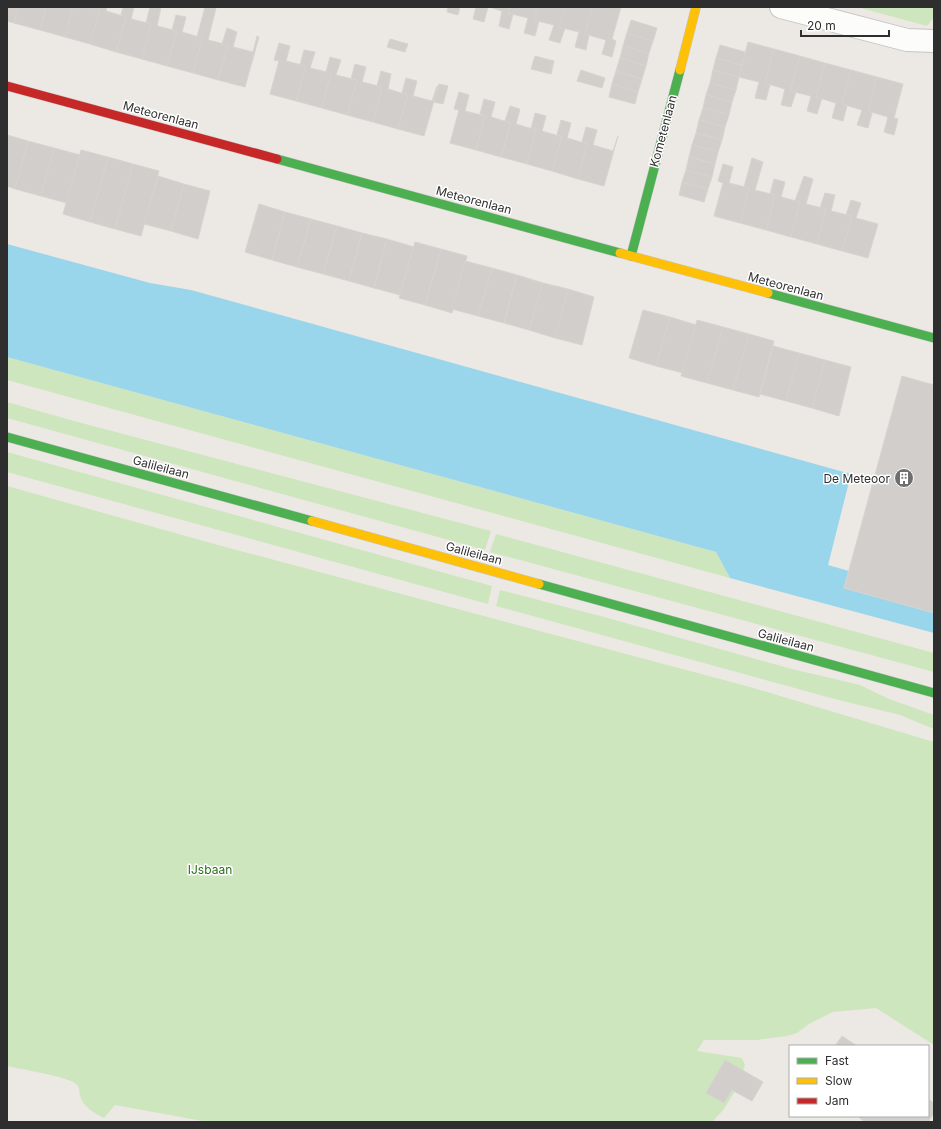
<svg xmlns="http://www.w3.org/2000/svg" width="941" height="1129" viewBox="0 0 941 1129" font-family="Inter,sans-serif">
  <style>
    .green { fill: #cee6be }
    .water { fill: #99d6ec }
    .building { fill: #d1cecb; stroke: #d7d4d0 }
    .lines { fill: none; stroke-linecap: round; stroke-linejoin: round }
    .street-casing { stroke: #c5c4c5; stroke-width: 24 }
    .fast-casing { stroke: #c5c4c5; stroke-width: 10 }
    .slow-casing { stroke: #c5c4c5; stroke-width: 10 }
    .jam-casing { stroke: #c5c4c5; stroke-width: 10 }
    .street { stroke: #fcfcfb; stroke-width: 22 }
    .fast { stroke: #4caf50; stroke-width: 9 }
    .slow { stroke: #ffc107; stroke-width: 9 }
    .jam { stroke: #c62828; stroke-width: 9 }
    .labels { text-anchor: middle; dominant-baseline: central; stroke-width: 3; stroke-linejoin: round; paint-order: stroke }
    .street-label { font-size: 12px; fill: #2e2e2e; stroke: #fff }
    .poi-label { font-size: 12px; fill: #2e2e2e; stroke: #fff; text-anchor: end }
    .park-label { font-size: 12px; fill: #2c6e1b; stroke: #fff }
  </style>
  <rect width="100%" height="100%" fill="#ece8e4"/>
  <!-- green -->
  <g class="green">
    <path d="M857 7H934V17L927 26Z"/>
    <path d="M7 357 716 552 730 578 7 380Z"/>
    <path d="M7 402 74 421 491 531 485 550 7 418Z"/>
    <path d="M7 452 492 586 488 604 7 472Z"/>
    <path d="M7 486 218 545 750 687 934 742V1045L876 1008 833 1012 809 1024 797 1033 787 1036 757 1040H704L697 1051 742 1058 745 1065 738 1086 724 1109 712 1122H208L115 1105 104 1118C95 1114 82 1106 80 1095 79 1091 80 1087 76 1084 70 1077 19 1069 7 1066Z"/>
    <path d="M496 534 934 653V672L490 552Z"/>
    <path d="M500 590 604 617 792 669 860 685 889 699 934 715V729L900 715 831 698 496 606Z"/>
  </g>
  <!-- water -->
  <path class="water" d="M7 244 150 283 191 290 851 474 828 565 849 571 844 588 934 613V633L730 578 716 552 7 357Z"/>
  <!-- building -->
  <g class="building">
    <path d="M7 7H18L14 23 7 21Z"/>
    <path d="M18 7H46L40 30 14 23Z"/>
    <path d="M46 7H73L65 37 40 30Z"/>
    <path d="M73 7H91L100 10 90 44 65 37Z"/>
    <path d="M95 7H107L106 11 126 17 116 52 90 44 100 10 95 8Z"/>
    <path d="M123 7H134L131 19 151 24 142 59 116 52 126 17 121 15Z"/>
    <path d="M150 7H161L157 26 177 31 167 66 142 59 151 24 146 23Z"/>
    <path d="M205 7 216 8 208 40 228 45 218 80 193 73 202 38 197 37Z"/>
    <path d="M448 7H460L458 15 447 12Z"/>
    <path d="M476 7H488L484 22 473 19Z"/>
    <path d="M489 7H510L508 13 513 14 509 29 499 26 502 11Z"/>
    <path d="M510 7H537L534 20 539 21 535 36 524 33 528 18 508 13Z"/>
    <path d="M537 7H565L559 27 565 28 560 43 549 40 554 25 534 20Z"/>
    <path d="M565 7H592L585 34 589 35 586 50 575 47 579 32 559 27Z"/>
    <path d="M592 7H621L612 39 616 41 612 57 602 54 606 40 585 34Z"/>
    <path d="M176 15 186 17 182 32 202 38 193 73 167 66 177 31 172 30Z"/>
    <path d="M631 20 657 28 653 41 627 33Z"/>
    <path d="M227 28 237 32 233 47 253 52 257 36 259 37 245 87 218 80 228 45 222 44Z"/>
    <path d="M627 33 653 41 649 53 623 46Z"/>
    <path d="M390 39 408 44 405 52 387 47Z"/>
    <path d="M748 42 774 49 765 83 770 85 766 100 755 98 759 82 739 77Z"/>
    <path d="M279 43 290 46 286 61 306 66 296 101 270 94 279 61 274 60Z"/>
    <path d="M720 45 745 52 742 65 716 58Z"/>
    <path d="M623 46 649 53 646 66 620 58Z"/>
    <path d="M774 49 800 56 790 91 796 92 791 107 781 105 785 89 765 83Z"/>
    <path d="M304 50 315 52 310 68 331 73 322 108 296 101 306 66 300 65Z"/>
    <path d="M535 56 554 61 551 74 531 69Z"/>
    <path d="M800 56 825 63 816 97 822 98 817 114 807 111 811 96 790 91Z"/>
    <path d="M330 57 341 60 336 75 357 80 347 115 322 108 331 73 326 72Z"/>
    <path d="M620 58 646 66 642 79 616 71Z"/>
    <path d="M716 58 742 65 739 77 713 70Z"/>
    <path d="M825 63 851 70 842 104 847 106 843 121 832 118 836 103 816 97Z"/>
    <path d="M355 64 366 67 362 82 382 87 373 122 347 115 357 80 351 79Z"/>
    <path d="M581 70 605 78 602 88 577 81Z"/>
    <path d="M713 70 739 77 736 90 710 83Z"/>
    <path d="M851 70 877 77 868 111 872 113 868 128 857 125 862 110 842 104Z"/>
    <path d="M381 71 391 74 388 89 408 95 398 129 373 122 382 87 377 86Z"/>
    <path d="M616 71 642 79 638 92 612 84Z"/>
    <path d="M877 77 903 84 894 118 898 119 894 135 884 132 888 117 868 111Z"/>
    <path d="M406 78 417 81 413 96 432 101 437 86 438 87 424 136 398 129 408 95 402 93Z"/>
    <path d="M710 83 736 90 732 102 706 95Z"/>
    <path d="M439 84 448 86 443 104 434 102Z"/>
    <path d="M612 84 638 92 635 104 609 97Z"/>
    <path d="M459 92 469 95 465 111 485 116 476 150 450 143 459 110 454 109Z"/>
    <path d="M706 95 732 102 729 115 703 108Z"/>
    <path d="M484 99 495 102 491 117 511 123 501 157 476 150 485 116 480 114Z"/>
    <path d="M510 106 520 109 516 124 536 130 527 164 501 157 511 123 505 121Z"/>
    <path d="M703 108 729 115 725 127 699 120Z"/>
    <path d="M535 113 546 116 542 131 562 137 552 171 527 164 536 130 531 129Z"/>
    <path d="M561 120 571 123 567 138 587 144 578 179 552 171 562 137 557 135Z"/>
    <path d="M699 120 725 127 722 140 696 133Z"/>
    <path d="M586 127 597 130 593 145 613 151 618 136 604 186 578 179 587 144 582 142Z"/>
    <path d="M696 133 722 140 718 152 692 145Z"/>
    <path d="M7 135 28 141 15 189 7 186Z"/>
    <path d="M28 141 54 148 41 196 15 189Z"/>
    <path d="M692 145 718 152 715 164 689 157Z"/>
    <path d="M54 148 80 155 67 203 41 196Z"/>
    <path d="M81 150 108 157 90 222 63 214Z"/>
    <path d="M108 157 133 164 115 229 90 222Z"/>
    <path d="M689 157 715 164 712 177 686 170Z"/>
    <path d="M752 158 763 162 755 190 775 195 766 230 740 223 749 188 744 187Z"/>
    <path d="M133 164 159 171 141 236 115 229Z"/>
    <path d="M723 164 733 167 729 183 749 188 740 223 714 216 723 183 718 181Z"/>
    <path d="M686 170 712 177 708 189 682 182Z"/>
    <path d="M158 176 184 184 171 231 144 224Z"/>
    <path d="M804 176 813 179 806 204 826 209 817 244 791 237 800 202 795 201Z"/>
    <path d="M774 179 785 182 781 197 800 202 791 237 766 230 775 195 770 194Z"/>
    <path d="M682 182 708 189 704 202 679 195Z"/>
    <path d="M184 184 210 191 198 239 171 231Z"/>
    <path d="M825 193 835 195 831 211 852 216 842 251 817 244 826 209 820 208Z"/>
    <path d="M851 200 861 203 856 218 878 224 868 258 842 251 852 216 846 215Z"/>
    <path d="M259 204 285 212 272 260 245 252Z"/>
    <path d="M285 212 311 219 297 267 272 260Z"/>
    <path d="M311 219 337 226 323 274 297 267Z"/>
    <path d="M337 226 362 233 349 281 323 274Z"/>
    <path d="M362 233 387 239 374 288 349 281Z"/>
    <path d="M387 239 414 247 400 295 374 288Z"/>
    <path d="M415 242 441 249 425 305 399 298Z"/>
    <path d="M441 249 467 256 452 313 425 305Z"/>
    <path d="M465 261 492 268 478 316 452 309Z"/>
    <path d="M492 268 517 275 504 323 478 316Z"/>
    <path d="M517 275 543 283 529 330 504 323Z"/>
    <path d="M543 283 568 289 555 338 529 330Z"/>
    <path d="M568 289 594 297 582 345 555 338Z"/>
    <path d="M643 310 670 317 656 366 629 358Z"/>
    <path d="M670 317 696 325 683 373 656 366Z"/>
    <path d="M697 320 723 327 707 383 681 376Z"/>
    <path d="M723 327 749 334 733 390 707 383Z"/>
    <path d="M749 334 774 341 759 397 733 390Z"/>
    <path d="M773 346 799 353 786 401 760 394Z"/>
    <path d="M799 353 825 360 812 408 786 401Z"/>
    <path d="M825 360 851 367 839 416 812 408Z"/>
    <path d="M902 376 934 385V613L844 588Z"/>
    <path d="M842 1036 857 1046H835Z"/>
    <path d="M725 1060 763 1082 752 1101 732 1090 724 1103 706 1093Z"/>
    <path d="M928 1099 934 1103V1113L928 1122H927L917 1116H928Z"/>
    <path d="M857 1116H917L927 1122H865Z"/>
  </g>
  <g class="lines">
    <defs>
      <path id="street" d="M781 7 907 40 934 41"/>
      <g id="fast">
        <path d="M277 159 620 253"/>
        <path d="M631 256 680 70"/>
        <path d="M768 293 934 338"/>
        <path d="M7 437 312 521"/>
        <path d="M539 584 934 693"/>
      </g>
      <g id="slow">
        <path d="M680 70 696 7"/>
        <path d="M620 253 768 293"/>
        <path d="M312 521 539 584"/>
      </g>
      <path id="jam" d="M7 86 277 159"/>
    </defs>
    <!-- street casing -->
    <use href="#street" class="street-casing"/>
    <!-- fast casing -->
    <use href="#fast" class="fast-casing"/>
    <!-- slow casing -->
    <use href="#slow" class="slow-casing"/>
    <!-- jam casing -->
    <use href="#jam" class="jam-casing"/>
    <!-- street -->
    <use href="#street" class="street"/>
    <!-- fast -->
    <use href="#fast" class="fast"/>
    <!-- slow -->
    <use href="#slow" class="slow"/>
    <!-- jam -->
    <use href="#jam" class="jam"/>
  </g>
  <!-- icons -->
  <defs>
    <symbol id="building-disc" viewBox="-11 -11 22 22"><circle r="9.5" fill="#706f6e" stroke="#fff"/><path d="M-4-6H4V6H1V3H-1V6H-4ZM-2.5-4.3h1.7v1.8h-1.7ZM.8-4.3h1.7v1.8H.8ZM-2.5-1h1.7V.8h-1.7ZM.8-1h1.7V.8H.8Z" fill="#fff"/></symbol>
  </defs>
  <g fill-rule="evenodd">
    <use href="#building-disc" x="893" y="467" width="22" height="22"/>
  </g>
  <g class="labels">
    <!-- street labels -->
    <g class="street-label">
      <text transform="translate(161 115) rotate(15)">Meteorenlaan</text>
      <text transform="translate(663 131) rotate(-75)">Kometenlaan</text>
      <text transform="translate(474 200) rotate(15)">Meteorenlaan</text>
      <text transform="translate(786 286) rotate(15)">Meteorenlaan</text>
      <text transform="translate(161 467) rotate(15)">Galileilaan</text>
      <text transform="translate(474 553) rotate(15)">Galileilaan</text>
      <text transform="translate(786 640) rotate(15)">Galileilaan</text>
    </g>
    <!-- poi labels -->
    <g class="poi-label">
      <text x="890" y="478">De Meteoor</text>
    </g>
    <!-- park labels -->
    <g class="park-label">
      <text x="210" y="869">IJsbaan</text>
    </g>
  </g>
  <!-- border -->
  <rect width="941" height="1129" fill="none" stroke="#2e2e2e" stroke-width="16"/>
  <!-- legend -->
  <rect x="789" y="1045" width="140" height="72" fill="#ffffff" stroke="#ababab"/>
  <rect x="797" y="1058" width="20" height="6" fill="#4caf50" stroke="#ababab"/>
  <text x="825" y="1065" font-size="12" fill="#2e2e2e">Fast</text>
  <rect x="797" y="1078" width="20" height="6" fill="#ffc107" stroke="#ababab"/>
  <text x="825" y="1085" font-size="12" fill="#2e2e2e">Slow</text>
  <rect x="797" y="1098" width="20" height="6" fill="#c62828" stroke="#ababab"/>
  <text x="825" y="1105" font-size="12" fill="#2e2e2e">Jam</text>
  <!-- scale -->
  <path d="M801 30v6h88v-6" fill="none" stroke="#2e2e2e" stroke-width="2"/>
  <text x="807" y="30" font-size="12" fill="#2e2e2e" stroke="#ffffff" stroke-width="3" paint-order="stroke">20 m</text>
</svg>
